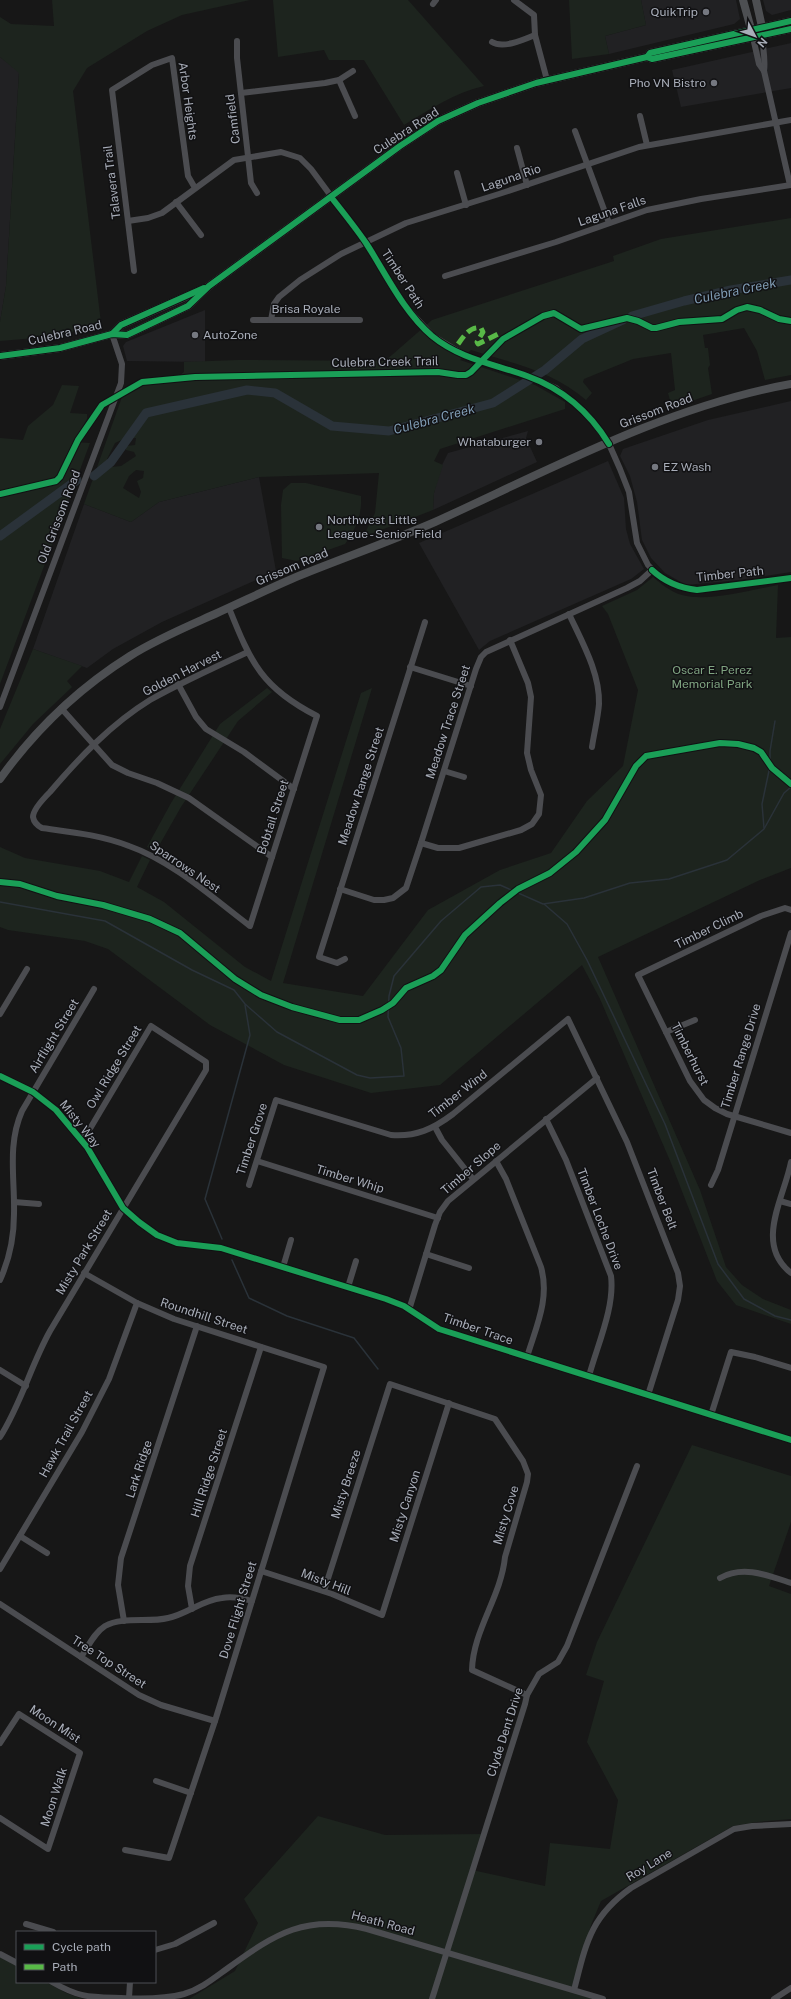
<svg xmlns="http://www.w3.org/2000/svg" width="791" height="1999" viewBox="0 0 791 1999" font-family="'Public Sans',sans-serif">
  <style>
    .built { fill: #212123 }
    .green { fill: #1d241e; fill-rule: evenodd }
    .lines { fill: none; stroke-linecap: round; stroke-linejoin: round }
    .stream { stroke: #2a3239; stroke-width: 1.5 }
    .river { stroke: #2a3239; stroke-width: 9 }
    .minor { stroke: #4b4c50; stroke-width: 6 }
    .major { stroke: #4d4f52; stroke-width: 8 }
    .quiet { stroke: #58b947; stroke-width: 5; stroke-dasharray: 10 5; stroke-linecap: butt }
    .cycleway-casing { stroke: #111113; stroke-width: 8 }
    .cycleway { stroke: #1a9f57; stroke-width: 6 }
    .poi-dot { fill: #757880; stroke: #111113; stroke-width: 1.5 }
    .labels { text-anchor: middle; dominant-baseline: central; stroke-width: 3; stroke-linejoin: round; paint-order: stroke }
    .poi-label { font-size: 12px; fill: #a8adb8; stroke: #111113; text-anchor: end }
    .street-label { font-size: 12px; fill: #a8adb8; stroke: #111113 }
    .park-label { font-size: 12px; fill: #7fa381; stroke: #111113 }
    .water-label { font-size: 13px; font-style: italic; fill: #7f9bb3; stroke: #111113 }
  </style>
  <rect width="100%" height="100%" fill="#171717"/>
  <!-- built -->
  <g class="built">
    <path d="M641 0H736L740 19 734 24 609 54 605 36 646 25Z"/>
    <path d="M763 0H791V10L772 15 766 11Z"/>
    <path d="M791 43V88L681 107 672 70Z"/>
    <path d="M0 57 19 72 6 286 0 322Z"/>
    <path d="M205 310V362L127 361 123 346 126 342Z"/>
    <path d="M791 401V572L739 580 686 585 665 573 651 558 642 540 637 502 630 476 620 456 623 449 708 420Z"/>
    <path d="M528 431 526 438 537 462 433 510 434 493 439 471 448 453Z"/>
    <path d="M608 461 624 498 626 529 630 544 644 569 631 579 490 641 479 650 419 543Z"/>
    <path d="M259 477 276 571 162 622 113 649 87 668 33 649 84 504 131 522 159 502Z"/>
  </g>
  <!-- green -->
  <g class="green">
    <path d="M52 0H250L182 15 147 31 87 68 73 91 101 323 59 336 0 341V322L6 286 19 73 0 57V17L11 24 54 26Z"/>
    <path d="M273 0H408L484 86C454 93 430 109 404 125L364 60H329L324 50 278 57Z"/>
    <path d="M569 0H641L646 25 605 36 609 54 572 59Z"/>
    <path d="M791 218V375L765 380 757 351 744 328 703 335 705 348H708L710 365 708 368 712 394 674 407 671 404 668 393 675 390 671 353 633 359 584 379 583 382 592 393 586 400C553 371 512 363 471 350L460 360 535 385 565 402V409L440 449 434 461 443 465 434 493 433 510 363 537 375 513 379 473 259 477 159 502 131 522 84 504 123 394 142 382 171 380 179 376 184 372V362L238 360 385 361 432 320 614 261 613 256 661 239ZM126 438H136L135 445 126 446V450L134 452 136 456 121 466 111 467 107 459 115 443ZM136 470 144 471 143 478 137 481 141 492 139 498 123 488 129 476Z"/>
    <path d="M62 385 79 386 70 413 87 414V419L74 442 90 443 0 684V438L23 440 28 426 53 405Z"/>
    <path d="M291 483H306L361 496C362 516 356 528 345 544L297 561 282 558 281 505 283 490Z"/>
    <path d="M653 577C661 584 671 592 682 595 709 602 750 590 778 585L776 638 791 637V868L760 880 598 957 700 1190 726 1267 742 1285 763 1299 791 1310V1324L736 1305 717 1281 671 1163 600 999 582 965 440 1085 371 1093 284 1065 210 1025 108 949 85 941 8 930 0 927V847L25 858 100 871 129 882 142 856 150 860 137 887 164 902 245 967 271 981 361 693 372 688 283 983 363 996 428 910 500 870 551 853 587 801 623 766 638 690 608 614 602 606 637 590Z"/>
    <path d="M33 649 82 666 67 681 72 687 33 724 0 764V729Z"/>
    <path d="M267 688 272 692 238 721 181 807 156 851 147 847 171 803 220 724Z"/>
    <path d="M692 1445 791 1476V1522L769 1586 791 1594V1819L757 1822 733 1826 601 1901 591 1925 574 1990 603 1999H189L235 1971 258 1923 244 1899 318 1816 385 1835 484 1834 472 1870 545 1886 550 1843 610 1849 618 1800 587 1742 604 1681 586 1675 597 1642Z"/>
    <path d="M0 1957 17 1966V1982H46L66 1993 83 1999H0Z"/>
  </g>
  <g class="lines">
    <!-- stream -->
    <g class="stream">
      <path d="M764 828 762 804 770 766V751L775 721"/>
      <path d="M0 902 105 921 192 970 234 990 245 1004 277 1032 357 1075 370 1078 404 1076 401 1048 388 1017 389 996 394 976 441 921 481 887 500 885 543 904 584 898 630 883 669 879 727 860 764 829 784 793 791 787"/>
      <path d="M544 904 567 924 587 960 665 1124 718 1264 744 1299 775 1316 791 1320"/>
      <path d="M222 1239 205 1199 250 1035 245 1005"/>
      <path d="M232 1260 249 1298 287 1316 354 1338 378 1369"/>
    </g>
    <!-- river -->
    <g class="river">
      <path d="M632 316 684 301 731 290 791 280"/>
      <path d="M94 476 111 462 146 413 247 390 275 393 332 426 389 431 493 403 545 370 582 339 623 320"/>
      <path d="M0 536 77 480"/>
    </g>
    <!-- minor -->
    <g class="minor">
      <path d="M514 0 534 15 535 35 547 80"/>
      <path d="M433 4 436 0"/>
      <path d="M762 32C762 45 766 58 764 71L790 185"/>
      <path d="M752 33 759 64 764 71"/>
      <path d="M237 41V58L251 183 257 193"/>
      <path d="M492 42C503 49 523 40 535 35"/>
      <path d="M339 80 355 116"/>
      <path d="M241 93 325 83 339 80 353 71"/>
      <path d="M640 116 647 145"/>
      <path d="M575 131 609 223"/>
      <path d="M517 148 527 185"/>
      <path d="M457 173 466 205"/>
      <path d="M176 202 201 235"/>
      <path d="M128 221 148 218 162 213 234 160 281 152 300 158 311 169 365 242 406 307 433 336 466 356 526 375 556 388 587 414 609 444 620 469 629 492 637 543 648 565 659 576 677 586 697 590 791 578"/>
      <path d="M134 271 112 90 152 65 172 58 188 176 195 188"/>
      <path d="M445 276 556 242 647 210 701 199 791 185"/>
      <path d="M253 320H360"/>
      <path d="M271 320 274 304 279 297 300 280 341 254 406 223 499 194 639 147 791 120"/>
      <path d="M229 608C251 663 262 688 317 716L250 926C213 898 172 861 129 846 101 835 71 832 42 828 38 826 34 823 33 817 33 809 45 797 50 792 79 758 111 724 150 700 182 682 215 667 248 652"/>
      <path d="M569 614C582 642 600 673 599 704 598 718 594 733 592 747"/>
      <path d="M410 667 471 686"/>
      <path d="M178 684 196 717 206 729 244 752 294 789"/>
      <path d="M0 707 121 383 122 364 112 334"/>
      <path d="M61 708 112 765 128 773 157 783 189 798 272 857"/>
      <path d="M444 771 464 777"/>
      <path d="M421 843 438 848H459L521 830 532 824 539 814 541 795 531 770 527 753 531 697 528 683 510 640"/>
      <path d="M340 889 374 900H384L393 898 406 888 421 843 476 669 481 657 486 652 627 588 640 581 652 570"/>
      <path d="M791 910 785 908 761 916 638 975 690 1081 704 1100 715 1108 727 1114 791 1133"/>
      <path d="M345 959 337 963 319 957 425 622"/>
      <path d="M0 1014 27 969"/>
      <path d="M666 1032 695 1020"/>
      <path d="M0 1076 33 1092 56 1110 87 1147 123 1208 139 1222 157 1235 177 1243 221 1248 386 1299 404 1306 439 1329 791 1440"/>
      <path d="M546 1119 566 1160 611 1276C615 1307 597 1346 589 1376"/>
      <path d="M435 1127 442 1140 473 1179"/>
      <path d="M257 1161 438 1218"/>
      <path d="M496 1161 506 1179 541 1267C550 1299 536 1327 527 1357"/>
      <path d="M791 1162C784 1198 754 1244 791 1273"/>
      <path d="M249 1185 276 1100 391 1135C416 1137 433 1129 453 1114L568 1019 627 1142 678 1273 680 1286 678 1300 648 1395"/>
      <path d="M711 1185 718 1170 791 933"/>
      <path d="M780 1201 791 1204"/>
      <path d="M14 1202 39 1204"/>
      <path d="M426 1254 469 1268"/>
      <path d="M283 1267 291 1240"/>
      <path d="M84 1273 137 1303 174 1319 324 1367 215 1721 169 1858 125 1850"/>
      <path d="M0 1280C9 1260 14 1236 14 1214 15 1179 7 1145 22 1111L94 989"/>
      <path d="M348 1287 356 1261"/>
      <path d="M409 1310 435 1225 440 1212 448 1201 597 1078"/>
      <path d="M0 1370 26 1386"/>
      <path d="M711 1415 731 1352 755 1357 791 1368"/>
      <path d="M0 1437C21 1404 31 1365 50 1331L206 1070V1062L151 1026 91 1127 81 1138"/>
      <path d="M20 1536 47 1553"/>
      <path d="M0 1569 82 1432 109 1379 137 1303"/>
      <path d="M261 1571 332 1594 382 1615 449 1403"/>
      <path d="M720 1578C743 1565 767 1575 791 1583"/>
      <path d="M324 1591 390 1384 495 1419 523 1461 528 1474 527 1482 505 1557C501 1597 473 1630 472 1670L527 1695"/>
      <path d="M0 1604 139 1695 161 1705 215 1721"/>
      <path d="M192 1609 188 1586 190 1566 261 1347"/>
      <path d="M124 1621 118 1585 121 1558 197 1326"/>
      <path d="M81 1657C88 1647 94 1633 105 1626 123 1616 149 1623 168 1618 187 1614 202 1600 222 1598 232 1596 242 1598 252 1601"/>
      <path d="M0 1743 19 1714 80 1753 48 1849 0 1818"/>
      <path d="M156 1781 191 1793"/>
      <path d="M26 1924 53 1932"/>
      <path d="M155 1950 175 1944 214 1923"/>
      <path d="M0 1954 17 1963"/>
      <path d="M52 1982C80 1998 89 1997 121 1998 141 1999 165 1999 184 1994 201 1989 214 1978 228 1968 276 1933 306 1914 367 1929L603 1999"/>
      <path d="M574 1990C586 1944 590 1917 631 1888L734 1829 752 1826 791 1824"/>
      <path d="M129 1998 130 1982"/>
      <path d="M432 1999 525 1704 527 1695 539 1674 558 1662 567 1646 637 1466"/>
      <path d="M774 1999 791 1988"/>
    </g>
    <!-- major -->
    <g class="major">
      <path d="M743 0 751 29"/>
      <path d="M756 0 762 27"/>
      <path d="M647 57 652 59 791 29"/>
      <path d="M112 334 121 325 205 288"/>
      <path d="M0 356 60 348 112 334 127 335 188 306 209 286 400 146 438 121 478 103 536 83 647 57 650 53 791 21"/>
      <path d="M0 779C35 730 79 688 130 656 157 639 186 627 215 614 244 601 272 587 301 575 346 557 391 541 435 522 549 470 668 406 791 384"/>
    </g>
    <!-- quiet -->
    <path class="quiet" d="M458 344C464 336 470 326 481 328L483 332 477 342 478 344 498 334 503 339"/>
    <defs>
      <g id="cycleway">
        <path d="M647 57 652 59 791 29"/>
        <path d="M331 197C343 212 355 227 366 243 386 274 403 311 432 336 460 359 494 364 527 376 563 389 589 411 609 444"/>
        <path d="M112 334 121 325 204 288"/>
        <path d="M0 356 60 348 112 334 127 335 188 306 209 286 400 146 438 121 478 103 536 83 647 57 650 53 791 21"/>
        <path d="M0 494 56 481 60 477 78 440 102 405 142 382 195 377 438 372 458 375H466L471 372 503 339 543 316 554 313 581 329 627 318 638 321 652 328H656L679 322 722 319 737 310 747 307 760 310 779 319 791 321"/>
        <path d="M652 570C665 582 679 588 697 590L791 578"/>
        <path d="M0 882 20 884 57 896 103 905 150 919 180 933 235 979 261 995 292 1007 340 1020H359L382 1010 393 1003 406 988 433 976 441 970 465 935 500 903 518 889 550 873 576 852 605 820 636 766 646 756 720 743 738 744 754 748 761 752 772 768 791 784"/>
        <path d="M0 1076 33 1092 56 1110 87 1147 123 1208 139 1222 157 1235 177 1243 221 1248 386 1299 404 1306 439 1329 791 1440"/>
      </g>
    </defs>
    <!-- cycleway casing -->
    <use href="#cycleway" class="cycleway-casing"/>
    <!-- cycleway -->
    <use href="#cycleway" class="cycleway"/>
  </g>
  <!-- markers -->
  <g class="poi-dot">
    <circle cx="706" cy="12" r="4"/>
    <circle cx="714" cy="83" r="4"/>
    <circle cx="195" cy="335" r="4"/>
    <circle cx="539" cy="442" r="4"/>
    <circle cx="655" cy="467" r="4"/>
    <circle cx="319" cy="527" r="4"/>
  </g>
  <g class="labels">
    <!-- poi labels -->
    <g class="poi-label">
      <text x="698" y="12">QuikTrip</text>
      <text x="706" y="83">Pho VN Bistro</text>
      <text x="203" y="335" text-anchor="start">AutoZone</text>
      <text x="531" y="442">Whataburger</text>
      <text x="663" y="467" text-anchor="start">EZ Wash</text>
      <text x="327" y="520" text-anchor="start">Northwest Little<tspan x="327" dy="14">League - Senior Field</tspan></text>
    </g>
    <!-- street labels -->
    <g class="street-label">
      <text transform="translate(188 101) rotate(82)">Arbor Heights</text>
      <text transform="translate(233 119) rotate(-97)">Camfield</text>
      <text transform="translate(406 131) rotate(-33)">Culebra Road</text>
      <text transform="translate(511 178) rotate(-19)">Laguna Rio</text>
      <text transform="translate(112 182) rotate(-97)">Talavera Trail</text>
      <text transform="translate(612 211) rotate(-19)">Laguna Falls</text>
      <text transform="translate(403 279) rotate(57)">Timber Path</text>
      <text x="306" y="309">Brisa Royale</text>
      <text transform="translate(65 333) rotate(-13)">Culebra Road</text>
      <text transform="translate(385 362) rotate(-1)">Culebra Creek Trail</text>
      <text transform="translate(656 411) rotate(-21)">Grissom Road</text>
      <text transform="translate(59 517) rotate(-69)">Old Grissom Road</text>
      <text transform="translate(292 567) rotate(-23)">Grissom Road</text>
      <text transform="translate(730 574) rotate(-6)">Timber Path</text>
      <text transform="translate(182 673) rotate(-27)">Golden Harvest</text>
      <text transform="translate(448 722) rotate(-72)">Meadow Trace Street</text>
      <text transform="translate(361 786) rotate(-72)">Meadow Range Street</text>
      <text transform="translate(273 817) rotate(-72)">Bobtail Street</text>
      <text transform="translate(185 867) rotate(34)">Sparrows Nest</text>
      <text transform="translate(709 929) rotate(-26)">Timber Climb</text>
      <text transform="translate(54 1036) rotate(-59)">Airflight Street</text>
      <text transform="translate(690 1054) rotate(63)">Timberhurst</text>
      <text transform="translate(741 1056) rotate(-73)">Timber Range Drive</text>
      <text transform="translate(114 1067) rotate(-59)">Owl Ridge Street</text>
      <text transform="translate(458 1094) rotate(-38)">Timber Wind</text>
      <text transform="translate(80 1124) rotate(51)">Misty Way</text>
      <text transform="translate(252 1139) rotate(-72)">Timber Grove</text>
      <text transform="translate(471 1168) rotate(-41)">Timber Slope</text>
      <text transform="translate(350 1179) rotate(17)">Timber Whip</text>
      <text transform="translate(662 1199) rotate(69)">Timber Belt</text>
      <text transform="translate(600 1219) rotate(69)">Timber Loche Drive</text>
      <text transform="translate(84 1252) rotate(-59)">Misty Park Street</text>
      <text transform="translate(204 1316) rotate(18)">Roundhill Street</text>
      <text transform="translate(478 1329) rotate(19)">Timber Trace</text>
      <text transform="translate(66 1434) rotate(-61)">Hawk Trail Street</text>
      <text transform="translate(139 1469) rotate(-72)">Lark Ridge</text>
      <text transform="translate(209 1473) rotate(-72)">Hill Ridge Street</text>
      <text transform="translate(346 1484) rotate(-72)">Misty Breeze</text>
      <text transform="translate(405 1506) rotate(-72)">Misty Canyon</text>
      <text transform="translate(506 1515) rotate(-73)">Misty Cove</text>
      <text transform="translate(326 1582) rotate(21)">Misty Hill</text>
      <text transform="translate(238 1610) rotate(-73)">Dove Flight Street</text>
      <text transform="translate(109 1662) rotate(33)">Tree Top Street</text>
      <text transform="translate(55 1724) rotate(33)">Moon Mist</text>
      <text transform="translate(505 1732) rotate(-72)">Clyde Dent Drive</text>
      <text transform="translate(54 1797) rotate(-72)">Moon Walk</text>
      <text transform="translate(649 1865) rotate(-31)">Roy Lane</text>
      <text transform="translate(383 1923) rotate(15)">Heath Road</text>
    </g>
    <!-- park labels -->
    <g class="park-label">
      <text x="712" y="670">Oscar E. Perez<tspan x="712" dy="14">Memorial Park</tspan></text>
    </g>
    <!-- water labels -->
    <g class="water-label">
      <text transform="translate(735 291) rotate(-12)">Culebra Creek</text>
      <text transform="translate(434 419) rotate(-15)">Culebra Creek</text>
    </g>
  </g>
  <!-- legend -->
  <rect x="16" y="1931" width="140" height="52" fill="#111113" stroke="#4d4f55"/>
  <rect x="24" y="1944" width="20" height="6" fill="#1a9f57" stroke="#4d4f55"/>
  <text x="52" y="1951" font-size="12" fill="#a8adb8">Cycle path</text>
  <rect x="24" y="1964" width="20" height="6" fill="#58b947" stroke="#4d4f55"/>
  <text x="52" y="1971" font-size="12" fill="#a8adb8">Path</text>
  <!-- north arrow -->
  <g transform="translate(755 36) rotate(131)" stroke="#111113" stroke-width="3" paint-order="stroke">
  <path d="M0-3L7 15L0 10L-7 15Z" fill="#a8adb8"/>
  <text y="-6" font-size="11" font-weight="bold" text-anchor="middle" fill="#a8adb8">N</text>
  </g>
</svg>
